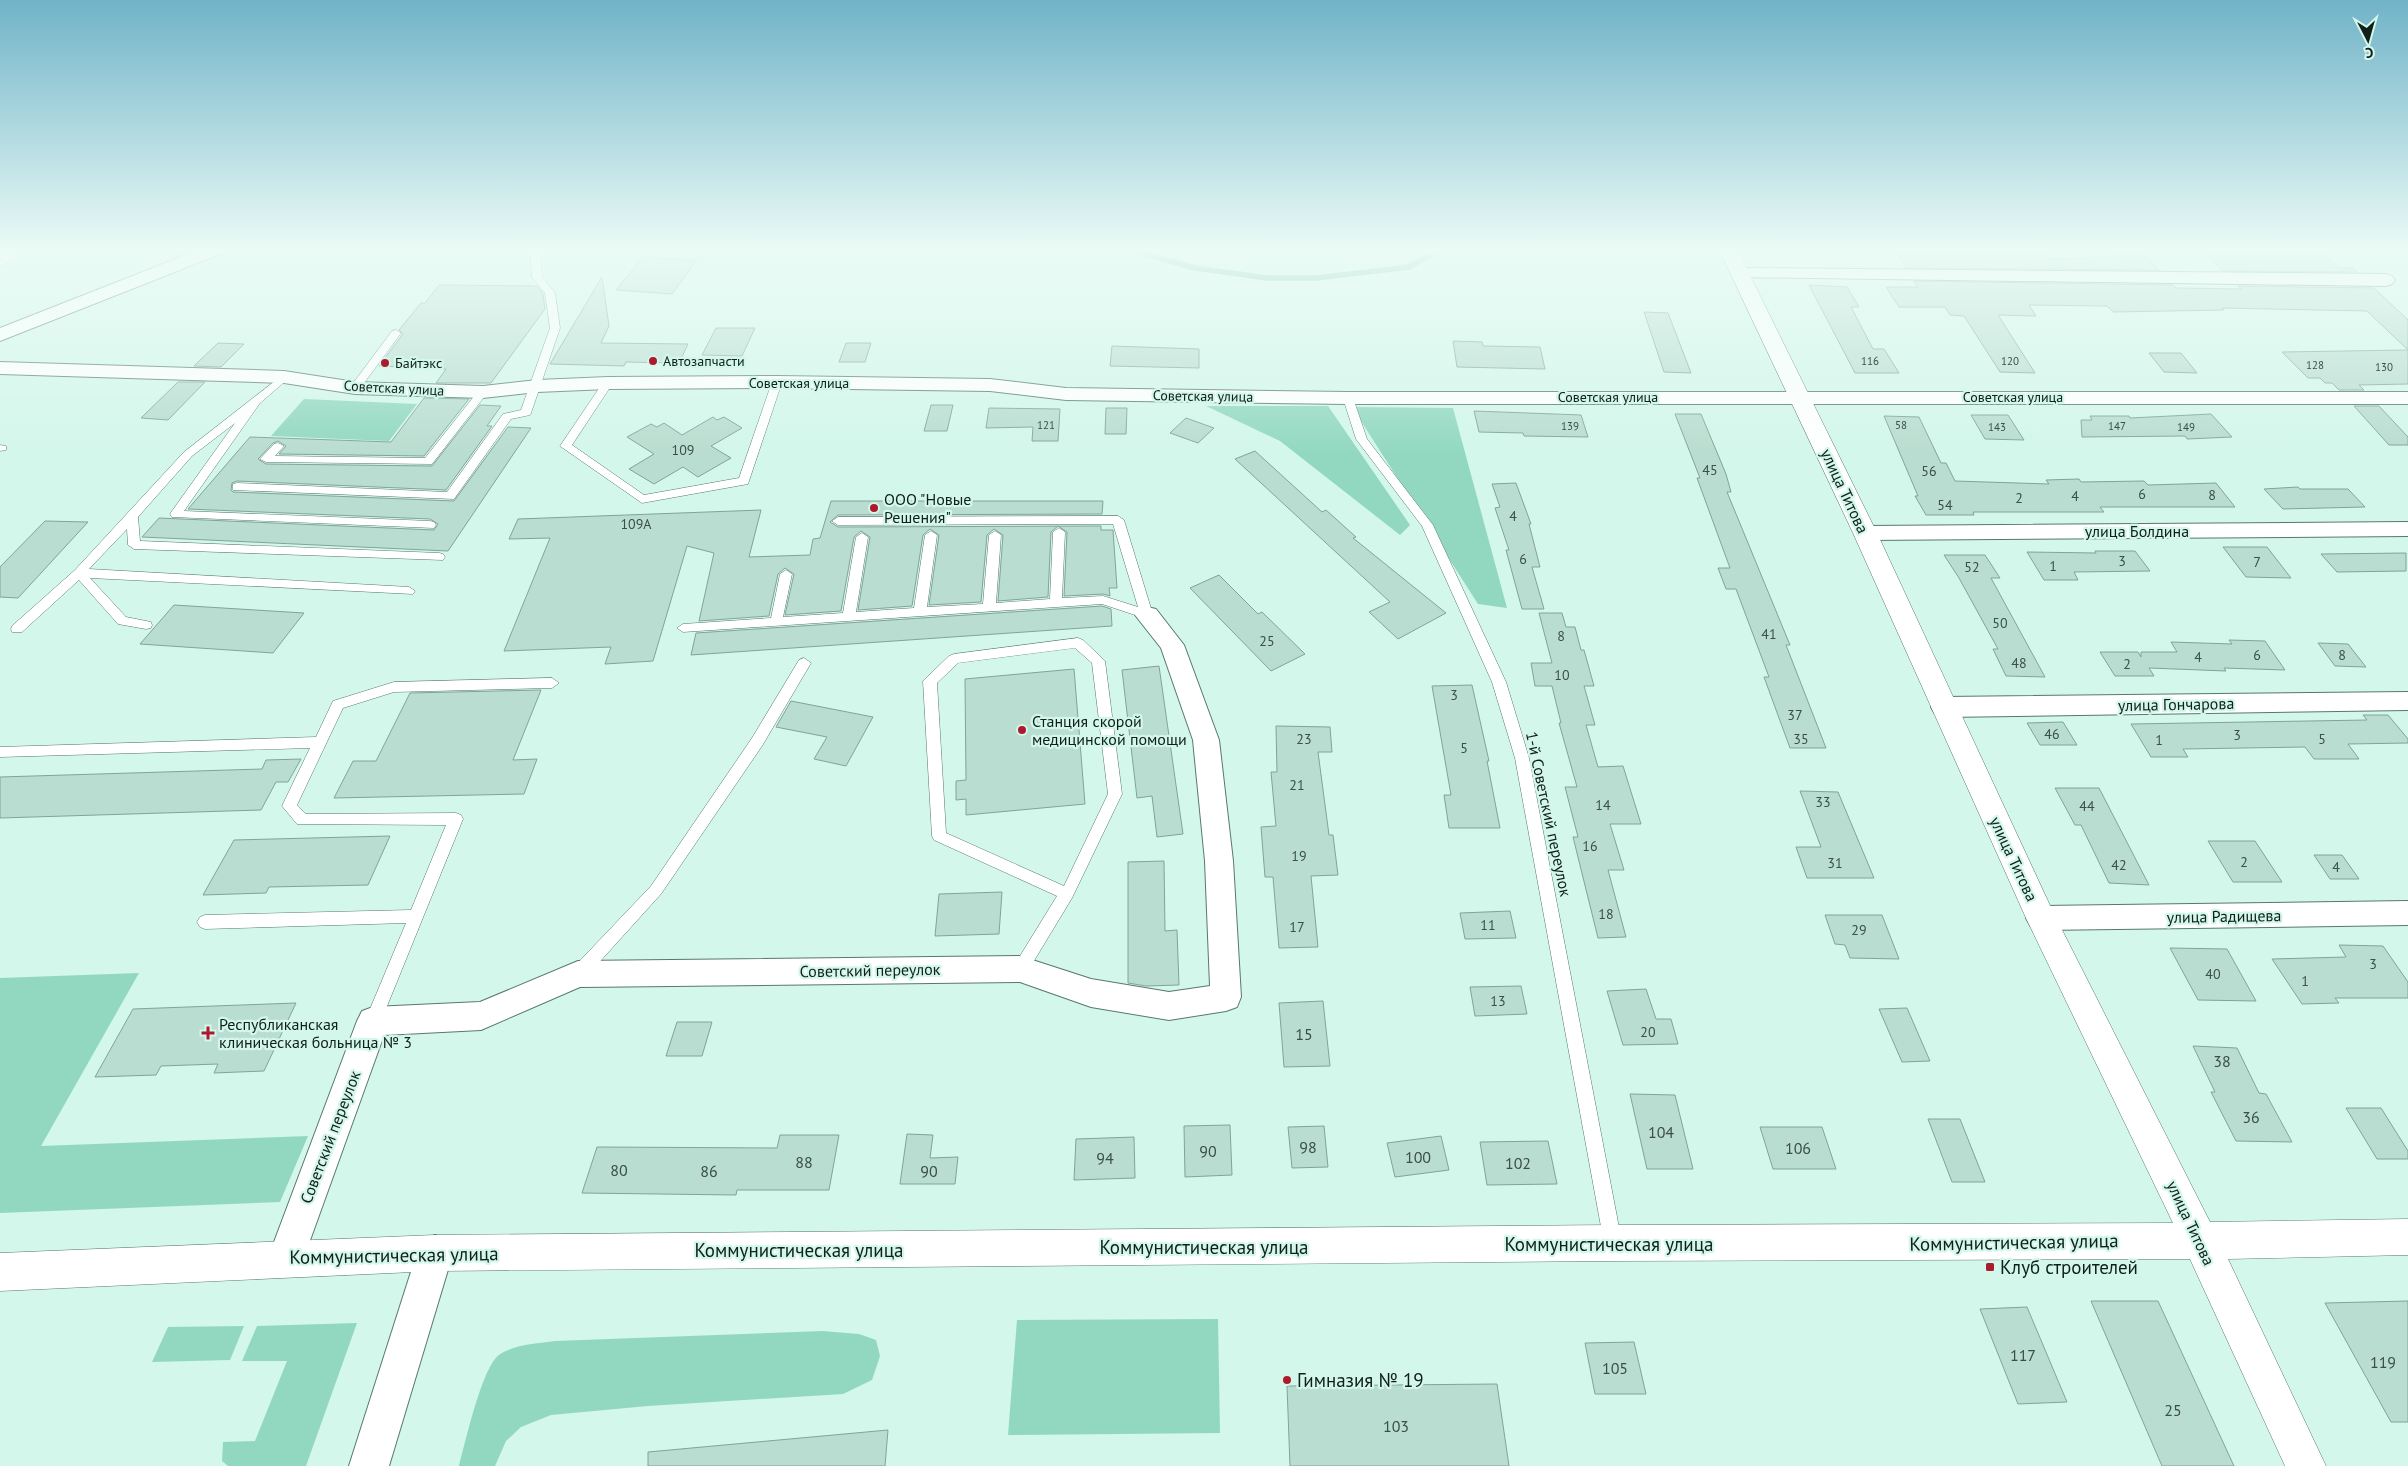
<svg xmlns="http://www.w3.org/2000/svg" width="2408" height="1466" viewBox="0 0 2408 1466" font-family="'PT Sans',sans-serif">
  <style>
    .green { fill: #92d8c1 }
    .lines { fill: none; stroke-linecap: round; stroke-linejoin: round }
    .stream { stroke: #5fb299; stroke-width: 5.5 }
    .building { fill: #b9ddd0; stroke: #82a498 }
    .service-casing { stroke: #58786d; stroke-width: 1 }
    .minor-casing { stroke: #58786d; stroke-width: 2 }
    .secondary-casing { stroke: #58786d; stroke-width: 1 }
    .service { fill: #fff; fill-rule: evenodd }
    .minor { fill: #fff; fill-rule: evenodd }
    .secondary { fill: #fff; fill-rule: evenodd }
    .poi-dot { fill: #ae1a2d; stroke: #d3f7ea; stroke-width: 2 }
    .labels { text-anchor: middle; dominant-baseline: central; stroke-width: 4.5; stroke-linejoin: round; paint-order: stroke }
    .far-number-label { font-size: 11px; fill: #3b4e48 }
    .far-poi-label { font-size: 14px; fill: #111f1a; stroke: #d3f7ea; text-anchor: start }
    .far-street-label { font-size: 14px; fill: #111f1a; stroke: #d3f7ea }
    .number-label { font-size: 14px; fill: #3b4e48 }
    .street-label { font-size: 16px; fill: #111f1a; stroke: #d3f7ea }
    .poi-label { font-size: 16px; fill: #111f1a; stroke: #d3f7ea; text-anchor: start }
    .near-number-label { font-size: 16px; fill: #3b4e48 }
    .near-street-label { font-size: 19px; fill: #111f1a; stroke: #d3f7ea }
    .near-poi-label { font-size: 19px; fill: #111f1a; stroke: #d3f7ea; text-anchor: start }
  </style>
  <rect width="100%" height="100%" fill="#d3f7ea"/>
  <!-- green -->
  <g class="green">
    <path d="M304 399 417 404 389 441 271 436Z"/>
    <path d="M1206 406H1328L1410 525 1400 535 1280 441Z"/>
    <path d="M1352 407 1453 408 1507 608 1478 604Z"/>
    <path d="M139 973 41 1146 308 1136 280 1202 0 1213V978Z"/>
    <path d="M1218 1319 1220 1433 1008 1435 1017 1320Z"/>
    <path d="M357 1323 306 1466H228L222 1461 223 1442 255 1441 287 1361H242L257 1326Z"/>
    <path d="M244 1326 230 1360 152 1362 168 1327Z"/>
    <path d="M822 1331 859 1334 876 1340 880 1356 872 1380 843 1394 648 1406 551 1415 521 1427 506 1441 495 1466H459C465 1444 482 1367 499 1355 514 1344 537 1344 555 1341Z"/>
  </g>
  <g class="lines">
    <!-- stream -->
    <path class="stream" d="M1126 249 1195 268 1268 278H1316L1409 267 1441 249"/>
  </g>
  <!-- building -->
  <g class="building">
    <path d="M1953 249H1986L1989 254 2042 253 2046 259 2117 257 2111 250H2140L2159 270 1906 268 1895 250 1954 251Z"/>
    <path d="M2203 250H2319L2339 268H2353L2357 272 2223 271Z"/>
    <path d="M643 257 697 260 672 294 616 290Z"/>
    <path d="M602 277 609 326 601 343 688 344 679 363 626 362 624 366 550 364Z"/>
    <path d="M1914 281 2173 285 2176 288 2242 289 2238 286 2374 288 2408 320V384L2359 385 2364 390H2339L2332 383H2325L2320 378H2308L2282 352 2408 350 2367 311 2222 308 2224 310 2113 312 2107 306 2029 305 2036 316 1998 315 2035 373 2000 372 1964 316 1950 315 1945 307H1899L1886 287H1918Z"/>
    <path d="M439 285 537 286 543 294 545 309 491 383H436L446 369 379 366 403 334 399 330 421 303H425Z"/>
    <path d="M1809 285 1847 287 1859 307H1851L1873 349H1884L1899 373H1855Z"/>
    <path d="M1644 312 1668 313 1691 373 1664 372Z"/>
    <path d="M716 328H755L742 356 702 355Z"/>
    <path d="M1453 341 1482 342 1483 346 1540 347 1545 369 1457 367Z"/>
    <path d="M218 343 244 344 221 367 194 366Z"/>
    <path d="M846 343H871L865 362H839Z"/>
    <path d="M1112 346 1199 349V368L1110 366Z"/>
    <path d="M2149 353H2181L2197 373 2164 372Z"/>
    <path d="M178 382H205L168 420 141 418Z"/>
    <path d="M424 398 469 399 424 456 279 454 286 446 278 441 273 443 258 459 266 464 432 466 480 405 501 406 487 426H492L446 490 237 481 232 483 231 490 233 492 454 501 508 427 531 428 448 551 142 537 159 518 434 530 438 524 430 519 188 509 250 437 391 442Z"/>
    <path d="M931 405H953L947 431H924Z"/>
    <path d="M2354 406H2379L2408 437V445H2389Z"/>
    <path d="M989 408 1060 409 1058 441H1032L1033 427 986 428Z"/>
    <path d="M1106 408H1127L1126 434H1105Z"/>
    <path d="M1474 411 1581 415 1588 437 1524 436 1523 433 1479 432Z"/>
    <path d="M1675 414H1701L1726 474 1731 492H1727L1790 645H1786L1826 748H1790L1764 677H1769L1736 589H1726L1718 568H1730L1697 478H1700Z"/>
    <path d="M2211 414 2232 437 2187 439 2185 436 2082 437 2081 420H2092L2090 416H2129L2130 418Z"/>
    <path d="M1971 415H2008L2024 440 1985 439Z"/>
    <path d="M1884 416 1919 417 1941 463H1946L1955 481 2049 484 2046 480 2079 479 2081 482 2144 481 2148 485 2216 483 2235 507H2100L2104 512H1973L1974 515H1926L1915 496H1918Z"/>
    <path d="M713 417 717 420 724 417 742 428 711 446 731 458 698 477 683 467 654 484 629 469 654 454 627 437 651 424 657 427 664 423 682 435Z"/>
    <path d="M1186 418 1214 428 1198 443 1170 433Z"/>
    <path d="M1255 451 1322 512 1326 510 1356 537 1353 538 1446 613 1398 639 1369 612 1390 602 1235 459Z"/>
    <path d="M1516 483 1531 524H1529L1540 567H1532L1544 609H1522L1506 550H1509L1495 508 1500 507 1492 484Z"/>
    <path d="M2298 487 2300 489H2348L2365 507 2283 509 2264 489Z"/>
    <path d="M831 501H1103L1102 514 838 515 830 522 838 527 1101 526V530H1113L1117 588H1109L1110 596 1103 594 1064 596 1067 532 1058 526 1051 532 1048 597 998 601 1003 535 994 529 987 535 981 602 929 605 939 535 930 529 923 535 912 606 858 610 870 537 861 531 854 537 841 611 785 615 794 574 785 568 778 574 769 616 699 621 714 553 687 546 653 661 605 664 611 647 504 651 550 538 509 539 518 519 761 510 749 557 810 555 813 539 820 538Z"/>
    <path d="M45 521 88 522 18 598 0 597V567Z"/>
    <path d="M2223 547H2267L2291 578 2246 577Z"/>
    <path d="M2095 551H2135L2150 571 2074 572 2078 580H2044L2027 552 2096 553Z"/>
    <path d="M2406 553V571L2337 572 2321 554Z"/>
    <path d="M1944 555H1985L2000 578H1991L2045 677 2006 676 1993 649H1998L1959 578Z"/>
    <path d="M1219 575 1258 614 1262 612 1305 654 1271 671 1190 588Z"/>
    <path d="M174 605 304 613 273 653 140 644Z"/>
    <path d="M1102 606 1111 609 1112 626 691 655 696 633Z"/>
    <path d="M1539 613H1562L1566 627H1575L1581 650H1584L1594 686H1584L1595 725H1586L1598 767 1623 766 1641 824H1610L1624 870H1608L1626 937 1598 938 1573 837H1578L1565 787H1577L1559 723H1561L1552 686H1535L1531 663H1552Z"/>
    <path d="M2229 640 2265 641 2285 670 2224 668 2226 671 2149 668 2154 676H2115L2100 652H2138L2141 657V652H2177L2171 642 2232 644Z"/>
    <path d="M2318 643 2348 644 2366 667 2335 666Z"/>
    <path d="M1159 666 1183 834 1157 837 1152 796 1137 798 1122 670Z"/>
    <path d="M1074 669 1085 804 966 815V799L956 800V781L966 780 965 679Z"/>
    <path d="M1472 685 1489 761H1487L1500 828H1449L1444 795H1451L1432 686Z"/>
    <path d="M541 690 513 760 537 759 524 794 334 798 353 761H376L410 693Z"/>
    <path d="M791 701 873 717 846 766 814 759 827 737 776 727Z"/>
    <path d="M2363 715H2388L2408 739V743L2348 744 2359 759H2314L2305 747 2183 749 2188 757H2151L2131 724 2367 720Z"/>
    <path d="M2063 722 2077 745H2040L2027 723Z"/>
    <path d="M1276 726 1330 727 1332 752H1318L1329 835H1333L1338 875 1311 876 1318 947 1279 948 1273 877H1265L1261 827 1276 826 1271 772H1277Z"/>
    <path d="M301 759 288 782H276L261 810 0 818V777L262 769 266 760Z"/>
    <path d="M2055 788H2099L2149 885 2109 883 2081 825H2075Z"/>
    <path d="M1800 791 1838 792 1874 878H1807L1796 847H1821Z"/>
    <path d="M390 836 368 885 269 887 266 893 203 895 234 840Z"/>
    <path d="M2208 841H2255L2282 882H2233Z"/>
    <path d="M2314 855H2342L2359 879H2330Z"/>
    <path d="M1164 861 1165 931 1177 930 1179 985 1146 986 1128 983V862Z"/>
    <path d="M1002 892 999 934 935 936 939 894Z"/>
    <path d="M1510 911 1516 938 1465 939 1460 913Z"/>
    <path d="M1825 915H1882L1899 959 1850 958 1845 945 1835 944Z"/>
    <path d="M2339 945 2383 946 2408 982V998H2335L2339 1003 2302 1004 2272 959 2346 957Z"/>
    <path d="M2170 948 2227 949 2256 1001 2198 1000Z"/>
    <path d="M1521 986 1527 1014 1475 1016 1470 987Z"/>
    <path d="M1646 989 1656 1019H1671L1678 1044 1623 1045 1607 991Z"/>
    <path d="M1323 1001 1330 1066 1284 1067 1279 1003Z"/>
    <path d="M296 1003 264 1071 214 1073 218 1064 161 1066 156 1075 95 1077 133 1009Z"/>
    <path d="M1907 1008 1930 1061 1902 1062 1879 1009Z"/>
    <path d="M677 1022H712L702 1056H666Z"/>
    <path d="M2193 1046 2237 1048 2259 1093 2266 1094 2292 1142 2236 1141 2211 1092H2215Z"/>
    <path d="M1630 1094 1675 1095 1693 1169H1647Z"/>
    <path d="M2346 1108H2381L2408 1151V1159H2377Z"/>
    <path d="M1928 1119H1960L1985 1182H1952Z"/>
    <path d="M1230 1125 1232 1175 1185 1177 1184 1126Z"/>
    <path d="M1324 1126 1328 1167 1292 1168 1288 1127Z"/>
    <path d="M1760 1127H1822L1836 1169H1773Z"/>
    <path d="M907 1134 933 1135 930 1158 958 1157 955 1184H900Z"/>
    <path d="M780 1135H839L829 1190H737L736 1195 582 1193 597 1147 777 1148Z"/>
    <path d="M1441 1136 1449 1170 1395 1177 1387 1143Z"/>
    <path d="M1134 1137 1135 1178 1074 1180 1076 1139Z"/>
    <path d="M1548 1141 1557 1184 1487 1185 1480 1142Z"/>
    <path d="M2091 1301H2158L2234 1466H2162Z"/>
    <path d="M2408 1301V1422H2391L2325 1303Z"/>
    <path d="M2027 1307 2067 1402 2018 1404 1980 1309Z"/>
    <path d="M1634 1342 1646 1394H1595L1585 1343Z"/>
    <path d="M1497 1384 1509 1466H1290L1287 1386Z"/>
    <path d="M888 1430 885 1466H648V1452Z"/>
  </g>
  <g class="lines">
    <defs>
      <g id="service">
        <path d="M530 249H540L542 277 555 293 560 328 531 413 530 415 511 419 454 499 233 490V484L237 483 447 492 503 414 521 410 550 328 545 293 532 277Z"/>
        <path d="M396 330 401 333 359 390H351V386L392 331Z"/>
        <path d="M284 374 288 375V379L260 403 184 511 430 521 434 522 436 525 434 528 172 517 170 514 172 511 235 423 192 456 138 517 140 541 439 553 443 554 445 557 443 560 134 549 128 545 127 529 89 569 409 587 415 591 413 594 90 578 126 617 151 622 152 625 151 628 146 629 118 624 79 580 22 632H12L11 629 12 626 75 570 184 452Z"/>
        <path d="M777 379 782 382 748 484 642 503 560 446 604 381 608 380 613 383 572 445 644 495 739 478 772 382Z"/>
        <path d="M483 389 488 392 432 464 266 462 260 459 274 444 278 443 284 446 275 456 425 458 479 390Z"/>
        <path d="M1348 395 1353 398 1367 439 1433 525 1506 682 1529 758 1622 1243 1620 1250 1613 1252 1606 1250 1604 1243 1515 758 1492 682 1422 526 1356 439 1343 398Z"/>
        <path d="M0 445 6 446V450L0 451Z"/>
        <path d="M1118 516 1124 520 1153 615 1151 618 1147 619 1102 604 683 632 677 628 683 624 771 618 780 574 786 570 792 574 783 617 843 613 856 537 862 533 868 537 856 612 914 608 925 535 931 531 937 535 927 607 983 604 989 535 995 531 1001 535 996 603 1050 599 1053 532 1059 528 1065 532 1062 598 1103 596 1138 607 1113 524 838 525 832 521 838 517Z"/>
        <path d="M1078 638 1083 640 1105 661 1122 794 1072 898 1026 974 1020 976 1014 974 1012 969 1057 896 934 840 932 836 923 681 949 656 954 654ZM1075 648 1092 663 1108 794 1064 886 946 833 937 683 958 663Z"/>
        <path d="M804 658 811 663 762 746 661 894 585 978 579 980 573 978 571 973 573 968 651 886 752 738 799 660Z"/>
        <path d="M552 678 559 683 552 688 394 692 343 708 297 805 306 814 456 813 461 815 463 819 381 1021 379 1026 373 1028 367 1026 365 1021 406 923 205 929 200 927 197 922 200 917 205 915 411 910 446 825 297 824 282 806 310 748 0 757V747L316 737 333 701 394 682Z"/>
      </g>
      <g id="minor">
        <path d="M201 249H226L223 253 0 341V328Z"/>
        <path d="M1740 268 2386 274 2392 276 2395 280 2392 284 2386 286 1734 277 1731 273 1734 269Z"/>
        <path d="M0 362 284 371 355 382 483 386 537 380 608 377 777 376 990 379 1066 388 1348 392H2408V404H1348L1066 400 990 391 777 388 608 389 537 392 483 398 355 394 284 383 0 374Z"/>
        <path d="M2408 522V536L1865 540 1857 538 1854 533 1857 528 1865 526Z"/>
        <path d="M1147 607 1156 609 1184 645 1219 740 1233 861 1241 997 1237 1007 1226 1011 1169 1020 1091 1007 1020 982 580 987 481 1030 384 1035 299 1271 286 1276 273 1271 268 1258 357 1021 362 1011 373 1007 480 1002 578 961 1020 956 1091 979 1169 992 1210 986 1205 861 1193 740 1161 648 1135 615 1138 609Z"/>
        <path d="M2408 692V710L1944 717 1935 714 1931 707 1935 700 1944 697Z"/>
        <path d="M2408 901V925L2041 930 2031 927 2026 918 2031 909 2041 906Z"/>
        <path d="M435 1235 447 1241 453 1253 389 1466H349L417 1253 423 1241Z"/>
      </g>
      <g id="secondary">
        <path d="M21 249 7 263 0 265V249Z"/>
        <path d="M1719 249H1737L1877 533 2054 914 2210 1222 2408 1219V1255L2228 1259 2326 1466H2285L2190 1259 1613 1261 435 1271 0 1291V1253L435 1235 1613 1225 2173 1223 2026 918 1853 533Z"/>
      </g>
    </defs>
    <!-- service casing -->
    <use href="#service" class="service-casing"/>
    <!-- minor casing -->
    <use href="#minor" class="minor-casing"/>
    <!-- secondary casing -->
    <use href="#secondary" class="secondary-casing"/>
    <!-- service -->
    <use href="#service" class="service"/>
    <!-- minor -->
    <use href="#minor" class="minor"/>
    <!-- secondary -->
    <use href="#secondary" class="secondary"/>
  </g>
  <!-- sky -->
  <linearGradient id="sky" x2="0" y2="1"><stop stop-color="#71b3c8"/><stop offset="0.55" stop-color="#ebfbf6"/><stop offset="1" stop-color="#ebfbf6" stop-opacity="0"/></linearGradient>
  <rect width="2408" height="454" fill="url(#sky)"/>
  <!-- markers -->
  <g class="poi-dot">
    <circle cx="653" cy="361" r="5"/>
    <circle cx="385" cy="363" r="5"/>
    <circle cx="874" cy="508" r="5"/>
    <circle cx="1022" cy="730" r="5"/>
    <path d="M205.5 1025.5h5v5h5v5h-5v5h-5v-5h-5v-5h5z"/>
    <rect x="1985" y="1262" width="10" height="10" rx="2.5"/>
    <circle cx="1287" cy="1380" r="5"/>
  </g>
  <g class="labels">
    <!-- far-number labels -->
    <g class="far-number-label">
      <text x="1870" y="361">116</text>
      <text x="2010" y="361">120</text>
      <text x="2315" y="365">128</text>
      <text x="2384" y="367">130</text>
      <text x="1046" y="425">121</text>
      <text x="1901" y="425">58</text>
      <text x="1570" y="426">139</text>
      <text x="2117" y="426">147</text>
      <text x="1997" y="427">143</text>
      <text x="2186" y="427">149</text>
    </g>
    <!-- far-poi labels -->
    <g class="far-poi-label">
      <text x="663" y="361">Автозапчасти</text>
      <text x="395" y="363">Байтэкс</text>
    </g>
    <!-- far-street labels -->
    <g class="far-street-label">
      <text x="799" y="383">Советская улица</text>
      <text transform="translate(394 388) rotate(3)">Советская улица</text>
      <text transform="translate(1203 396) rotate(1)">Советская улица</text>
      <text x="1608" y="397">Советская улица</text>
      <text x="2013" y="397">Советская улица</text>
    </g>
    <!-- number labels -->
    <g class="number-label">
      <text x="683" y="450">109</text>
      <text x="1710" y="470">45</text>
      <text x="1929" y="471">56</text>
      <text x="2142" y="494">6</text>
      <text x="2212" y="495">8</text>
      <text x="2075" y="496">4</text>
      <text x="2019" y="498">2</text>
      <text x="1945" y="505">54</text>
      <text x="1513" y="516">4</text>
      <text x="636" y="524">109А</text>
      <text x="1523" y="559">6</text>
      <text x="2122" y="561">3</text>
      <text x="2257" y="562">7</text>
      <text x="2053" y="566">1</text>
      <text x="1972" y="567">52</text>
      <text x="2000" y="623">50</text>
      <text x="1769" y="634">41</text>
      <text x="1561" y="636">8</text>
      <text x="1267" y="641">25</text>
      <text x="2257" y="655">6</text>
      <text x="2342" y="655">8</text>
      <text x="2198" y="657">4</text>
      <text x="2019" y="663">48</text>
      <text x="2127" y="664">2</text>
      <text x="1562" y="675">10</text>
      <text x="1454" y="695">3</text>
      <text x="1795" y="715">37</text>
      <text x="2052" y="734">46</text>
      <text x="2237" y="735">3</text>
      <text x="1304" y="739">23</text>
      <text x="1801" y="739">35</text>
      <text x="2322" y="739">5</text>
      <text x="2159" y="740">1</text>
      <text x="1464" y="748">5</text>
      <text x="1297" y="785">21</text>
      <text x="1823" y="802">33</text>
      <text x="1603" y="805">14</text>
      <text x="2087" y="806">44</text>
      <text x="1590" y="846">16</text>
      <text x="1299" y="856">19</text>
      <text x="2244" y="862">2</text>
      <text x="1835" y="863">31</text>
      <text x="2119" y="865">42</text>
      <text x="2336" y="867">4</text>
      <text x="1606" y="914">18</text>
      <text x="1488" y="925">11</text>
      <text x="1297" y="927">17</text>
      <text x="1859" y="930">29</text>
      <text x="2373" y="964">3</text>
      <text x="2213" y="974">40</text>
      <text x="2305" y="981">1</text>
      <text x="1498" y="1001">13</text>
      <text x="1648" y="1032">20</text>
    </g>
    <!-- street labels -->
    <g class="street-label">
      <text transform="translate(1845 491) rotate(65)">улица Титова</text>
      <text x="2137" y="531">улица Болдина</text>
      <text transform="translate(2176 704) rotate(-1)">улица Гончарова</text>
      <text transform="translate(1549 814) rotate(78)">1-й Советский переулок</text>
      <text transform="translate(2014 859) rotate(65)">улица Титова</text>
      <text transform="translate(2224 916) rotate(-1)">улица Радищева</text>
      <text transform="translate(870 970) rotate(-1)">Советский переулок</text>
      <text transform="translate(330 1137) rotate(-69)">Советский переулок</text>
      <text transform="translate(2191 1223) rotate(65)">улица Титова</text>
    </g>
    <!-- poi labels -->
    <g class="poi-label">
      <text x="884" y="499">ООО "Новые<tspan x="884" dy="18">Решения"</tspan></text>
      <text x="1032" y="721">Станция скорой<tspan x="1032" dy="18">медицинской помощи</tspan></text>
      <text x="219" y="1024">Республиканская<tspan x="219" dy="18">клиническая больница № 3</tspan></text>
    </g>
    <!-- near-number labels -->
    <g class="near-number-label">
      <text x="1304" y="1034">15</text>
      <text x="2222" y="1061">38</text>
      <text x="2251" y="1117">36</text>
      <text x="1661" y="1132">104</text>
      <text x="1308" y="1147">98</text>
      <text x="1798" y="1148">106</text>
      <text x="1208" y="1151">90</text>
      <text x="1418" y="1157">100</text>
      <text x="1105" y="1158">94</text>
      <text x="804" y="1162">88</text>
      <text x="1518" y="1163">102</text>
      <text x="619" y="1170">80</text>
      <text x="709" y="1171">86</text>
      <text x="929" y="1171">90</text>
      <text x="2023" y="1355">117</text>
      <text x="2383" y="1362">119</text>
      <text x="1615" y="1368">105</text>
      <text x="2173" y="1410">25</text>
      <text x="1396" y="1426">103</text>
    </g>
    <!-- near-street labels -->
    <g class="near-street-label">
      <text transform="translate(2014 1242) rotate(-1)">Коммунистическая улица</text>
      <text x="1609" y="1244">Коммунистическая улица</text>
      <text x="1204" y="1247">Коммунистическая улица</text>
      <text x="799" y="1250">Коммунистическая улица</text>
      <text transform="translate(394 1255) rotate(-1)">Коммунистическая улица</text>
    </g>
    <!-- near-poi labels -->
    <g class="near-poi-label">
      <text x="2000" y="1267">Клуб строителей</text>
      <text x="1297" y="1380">Гимназия № 19</text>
    </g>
  </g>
  <!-- north arrow -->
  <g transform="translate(2368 40) rotate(174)" stroke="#d3f7ea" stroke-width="4" paint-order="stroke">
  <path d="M0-4L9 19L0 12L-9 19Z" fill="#111f1a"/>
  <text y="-8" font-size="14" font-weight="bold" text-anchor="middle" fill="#111f1a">С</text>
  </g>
</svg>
